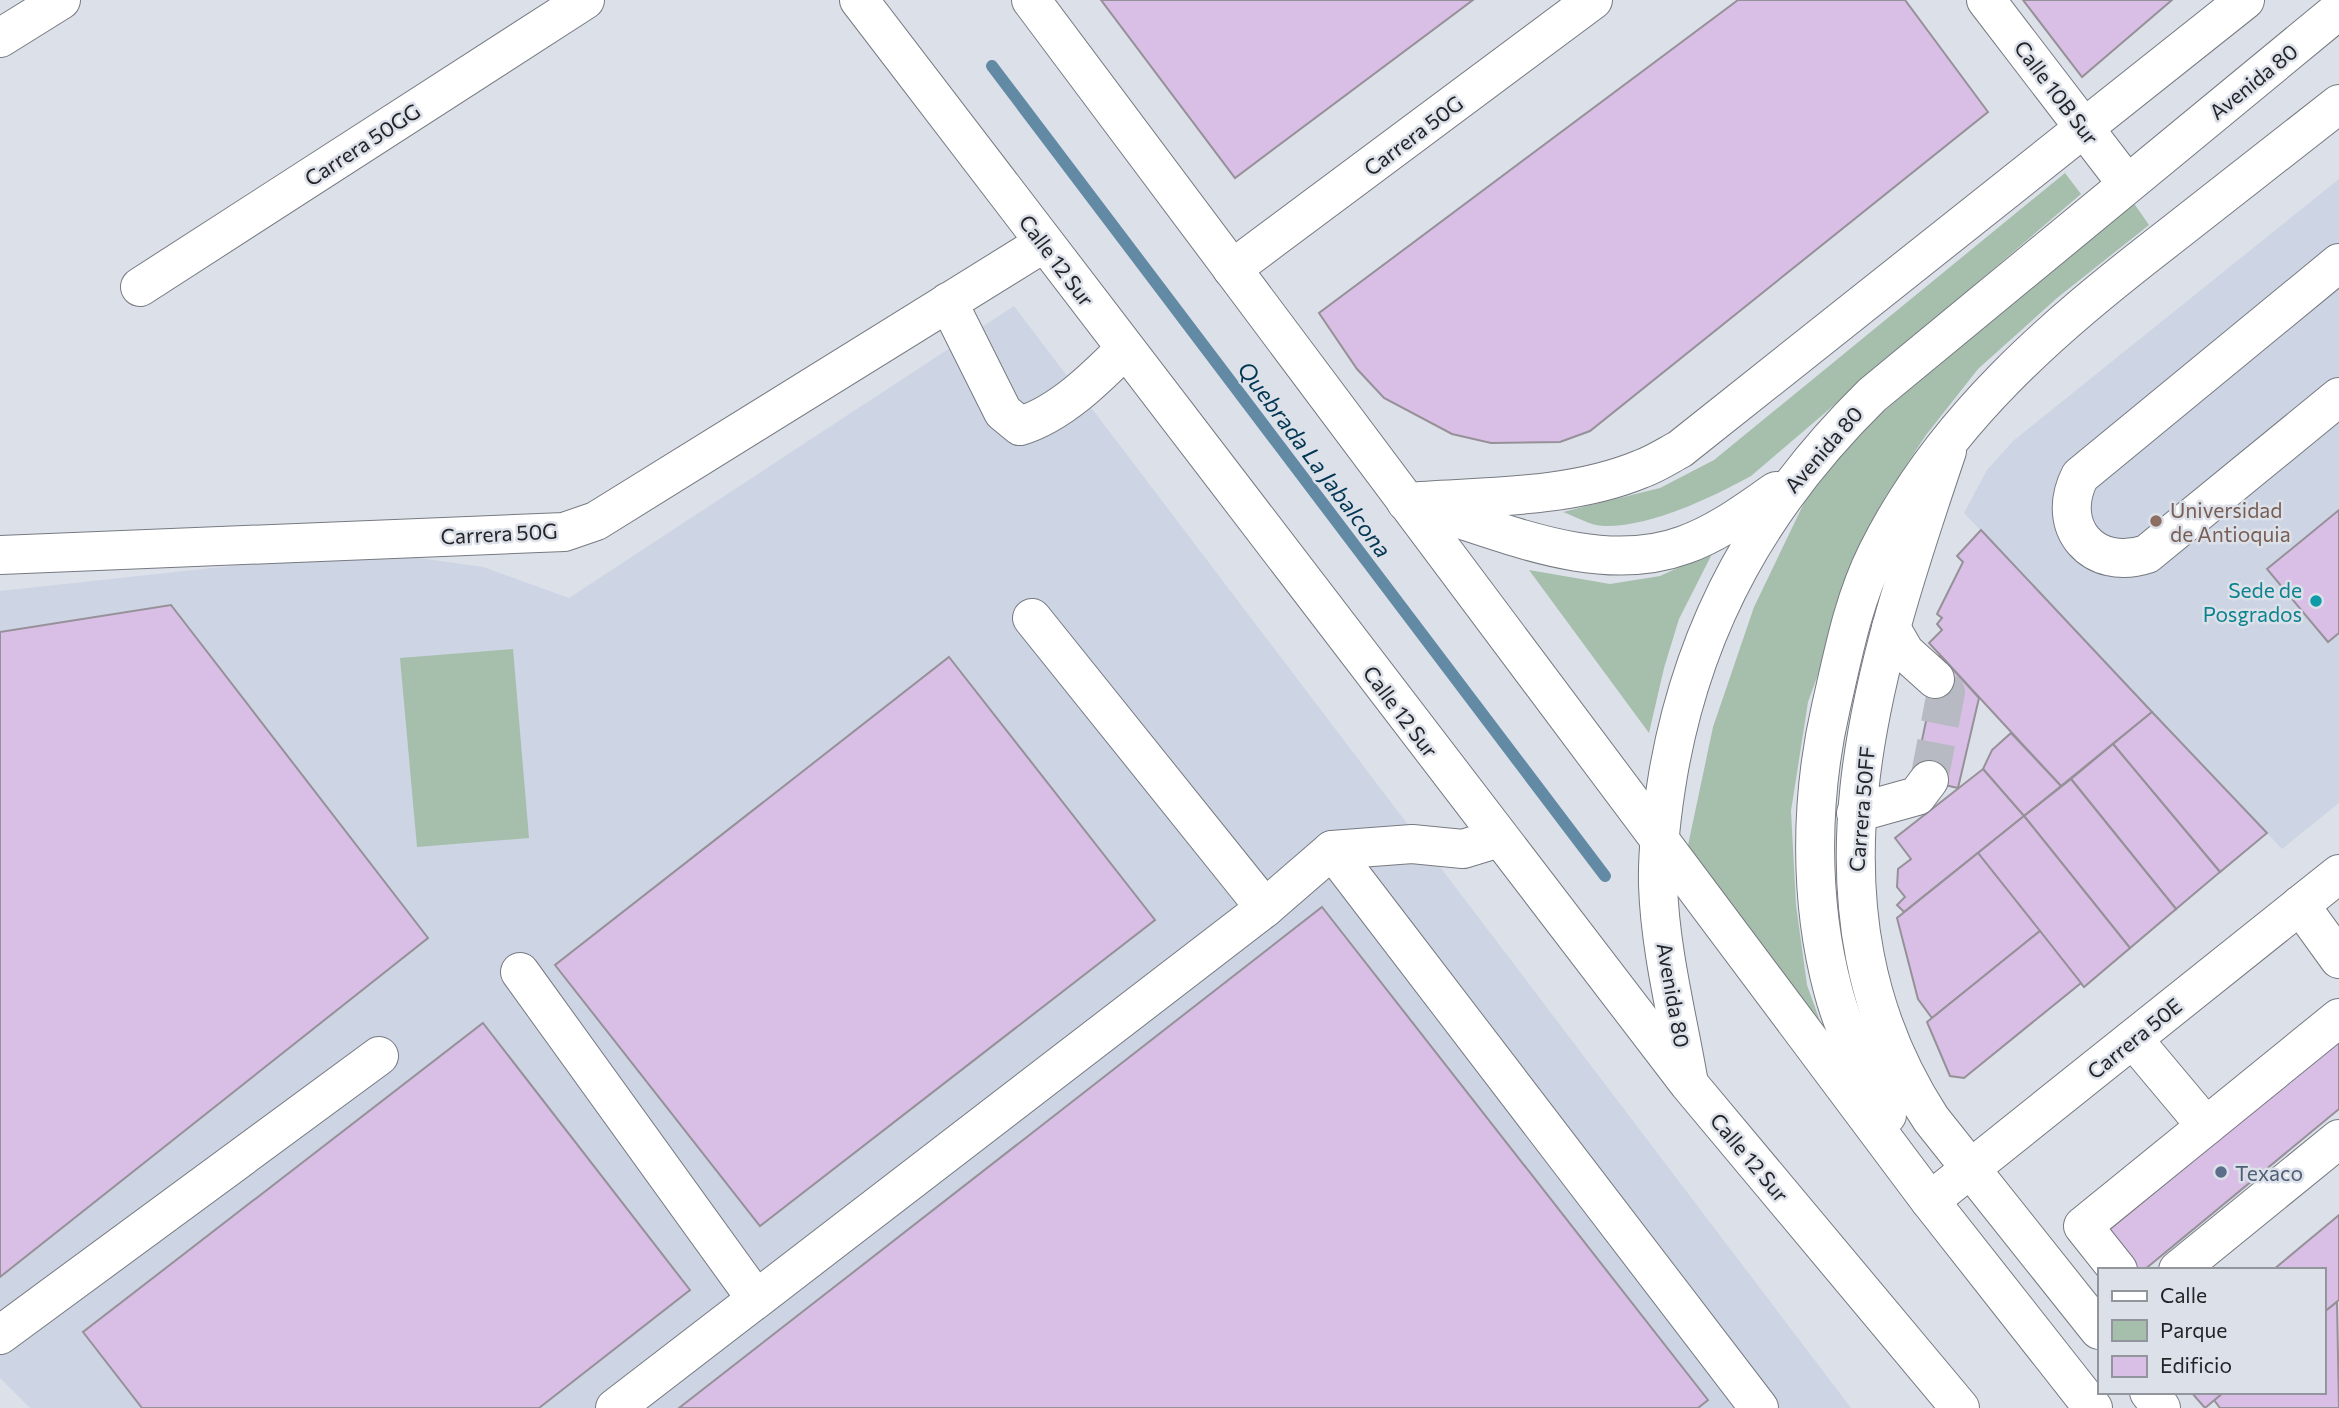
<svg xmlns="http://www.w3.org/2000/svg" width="2339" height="1408" viewBox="0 0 2339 1408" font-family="Commissioner,sans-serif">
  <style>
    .built { fill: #cdd4e3 }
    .green { fill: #a6bfac }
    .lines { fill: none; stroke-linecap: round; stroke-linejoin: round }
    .stream { stroke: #628aa4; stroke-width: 12 }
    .building { fill: #d9bfe6; stroke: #969198; stroke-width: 2 }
    .minor-tunnel { stroke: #b7bac2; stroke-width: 38; stroke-dasharray: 38 19; stroke-linecap: butt }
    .minor-casing { stroke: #767a81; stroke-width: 40 }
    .major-casing { stroke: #767a81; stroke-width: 40 }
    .minor { stroke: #fff; stroke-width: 38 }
    .major { stroke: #fff; stroke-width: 38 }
    .education-dot { fill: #8d6e63; stroke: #dce0e9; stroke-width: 2.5 }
    .culture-dot { fill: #0f9aa8; stroke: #dce0e9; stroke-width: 2.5 }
    .service-dot { fill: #5c6f8a; stroke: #dce0e9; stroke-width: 2.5 }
    .labels { text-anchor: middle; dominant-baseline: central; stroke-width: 5; stroke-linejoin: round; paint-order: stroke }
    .street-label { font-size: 21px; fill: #222427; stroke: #dce0e9 }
    .education-label { font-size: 21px; fill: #785e54; stroke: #dce0e9; text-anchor: start }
    .culture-label { font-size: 21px; fill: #0d838f; stroke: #dce0e9; text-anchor: end }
    .service-label { font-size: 21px; fill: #4e5e75; stroke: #dce0e9; text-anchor: start }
    .water-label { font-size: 23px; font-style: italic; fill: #003652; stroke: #dce0e9 }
  </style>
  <rect width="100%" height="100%" fill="#dce0e9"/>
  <!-- built -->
  <g class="built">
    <path d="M2339 179V803L2282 849 1964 513 1987 470 2013 441Z"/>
    <path d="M1014 306 1851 1408H30L0 1378V591L369 551 483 567 569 598Z"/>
  </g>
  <!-- green -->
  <g class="green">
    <path d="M2065 173 2081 194 1751 476C1711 498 1650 527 1604 526 1591 526 1575 516 1563 512L1660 488 1714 460Z"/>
    <path d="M2133 202 2149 225 2057 298 1978 369 1926 435 1885 497 1854 575 1808 702 1791 811 1796 905 1807 985 1831 1052 1687 850 1713 727 1754 607 1804 503 1857 434Z"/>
    <path d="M1713 552 1679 619 1664 668 1649 733 1529 570 1610 584 1660 576Z"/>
    <path d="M513 649 529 838 417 847 400 658Z"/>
  </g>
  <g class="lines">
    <!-- stream -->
    <path class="stream" d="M992 66 1605 876"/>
  </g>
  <!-- building -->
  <g class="building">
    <path d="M1101 0H1473L1235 178Z"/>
    <path d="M1738 0H1905L1988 112 1590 431 1560 442 1491 443 1452 434 1384 398 1357 369 1319 313Z"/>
    <path d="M2023 0H2172L2082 77Z"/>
    <path d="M2339 510V633L2328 642 2267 569Z"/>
    <path d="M1981 530 2152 712 2061 786 1929 643 1942 630 1937 624 1942 618 1937 614 1963 562 1957 556Z"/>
    <path d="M171 605 428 938 0 1277V632Z"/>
    <path d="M1940 655 1979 698 1958 788 1914 778Z"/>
    <path d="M949 657 1155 920 760 1226 555 965Z"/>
    <path d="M2152 712 2267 833 2220 872 2113 744Z"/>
    <path d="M2011 733 2061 786 2024 816 1983 769 1992 750Z"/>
    <path d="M2113 744 2220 872 2176 909 2071 779Z"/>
    <path d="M1983 769 2024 816 1904 912 1897 905 1905 897 1897 887 1898 869 1911 859 1895 838Z"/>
    <path d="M2071 779 2176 909 2130 948 2024 816Z"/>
    <path d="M2024 816 2130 948 2084 987 1978 853Z"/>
    <path d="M1978 853 2040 931 1932 1018 1918 999 1897 918Z"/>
    <path d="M1322 907 1708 1400 1698 1408H679Z"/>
    <path d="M2040 931 2081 983 1964 1078 1950 1076 1927 1022Z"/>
    <path d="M483 1023 690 1290 539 1408H142L83 1332Z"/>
    <path d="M2339 1040V1109L2144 1270H2133L2104 1234Z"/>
    <path d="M2339 1215V1300L2323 1313V1270H2273Z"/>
    <path d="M2337 1302 2339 1408H2220L2214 1400 2224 1392H2323V1313Z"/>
    <path d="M2191 1392H2224L2205 1408Z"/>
  </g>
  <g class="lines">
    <!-- minor-tunnel -->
    <path class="minor-tunnel" d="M1929 780 1946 692 1935 679"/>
    <defs>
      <g id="minor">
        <path d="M1986 0 2127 184"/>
        <path d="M0 38 61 0"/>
        <path d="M2339 263 2080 476C2054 527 2093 572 2147 554L2339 397"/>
        <path d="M1232 269 1593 0"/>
        <path d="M140 287 585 0"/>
        <path d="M948 302 1003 412 1020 426C1060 414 1096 378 1125 349"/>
        <path d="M1947 451C1873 670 1793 907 1931 1119L2099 1330"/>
        <path d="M0 555 564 532 596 521 1044 243"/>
        <path d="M1032 618 1265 908"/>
        <path d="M1891 628 1905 652 1935 679"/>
        <path d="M1856 813 1917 796 1929 780"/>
        <path d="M1332 850 1412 844 1463 849 1499 838"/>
        <path d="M2300 905 2339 959"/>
        <path d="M520 972 756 1299"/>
        <path d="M2133 1039 2206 1126"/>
        <path d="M1930 1201 2339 874"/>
        <path d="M2118 1270 2083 1226 2339 1018"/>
        <path d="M2178 1270 2339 1139"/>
        <path d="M0 1335 379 1056"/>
        <path d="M2149 1392 2161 1408"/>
        <path d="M615 1408 1265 908 1332 850 1759 1408"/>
      </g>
      <g id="major">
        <path d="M859 0 1689 1084 1960 1408"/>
        <path d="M1031 0 1930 1201 2093 1408"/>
        <path d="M1406 502C1482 496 1569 499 1641 469 1655 464 1667 456 1680 449L2245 0"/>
        <path d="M1425 508C1505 532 1600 576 1684 545 1718 533 1747 511 1776 491"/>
        <path d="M1688 1078C1677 1015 1660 949 1658 885 1657 847 1662 811 1668 775 1694 623 1763 502 1872 395L2339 10"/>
        <path d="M1887 1115C1867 1075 1844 1033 1833 990 1809 900 1810 798 1831 707 1843 655 1853 601 1877 553 1943 420 2053 327 2168 238 2225 193 2282 149 2339 104"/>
      </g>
    </defs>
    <!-- minor casing -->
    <use href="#minor" class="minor-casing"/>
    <!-- major casing -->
    <use href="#major" class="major-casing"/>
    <!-- minor -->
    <use href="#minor" class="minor"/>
    <!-- major -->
    <use href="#major" class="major"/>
  </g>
  <!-- markers -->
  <circle class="education-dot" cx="2156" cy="521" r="7"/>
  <circle class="culture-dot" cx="2316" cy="601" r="7"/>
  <circle class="service-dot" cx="2221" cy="1172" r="7"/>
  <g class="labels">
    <!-- street labels -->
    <g class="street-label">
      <text transform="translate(2253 81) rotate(-39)">Avenida 80</text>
      <text transform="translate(2057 92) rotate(53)">Calle 10B Sur</text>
      <text transform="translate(1413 135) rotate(-37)">Carrera 50G</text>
      <text transform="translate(362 144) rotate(-33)">Carrera 50GG</text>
      <text transform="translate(1057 260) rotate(53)">Calle 12 Sur</text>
      <text transform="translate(1823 449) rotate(-49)">Avenida 80</text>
      <text transform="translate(499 533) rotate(-3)">Carrera 50G</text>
      <text transform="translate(1401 711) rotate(53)">Calle 12 Sur</text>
      <text transform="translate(1861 809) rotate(-85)">Carrera 50FF</text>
      <text transform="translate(1674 995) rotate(80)">Avenida 80</text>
      <text transform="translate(2134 1038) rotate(-39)">Carrera 50E</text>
      <text transform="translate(1750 1157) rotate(50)">Calle 12 Sur</text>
    </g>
    <!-- education labels -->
    <g class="education-label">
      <text x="2170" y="509">Universidad<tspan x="2170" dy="24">de Antioquia</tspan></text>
    </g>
    <!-- culture labels -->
    <g class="culture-label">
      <text x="2302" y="589">Sede de<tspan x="2302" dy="24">Posgrados</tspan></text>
    </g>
    <!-- service labels -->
    <g class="service-label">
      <text x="2235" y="1172">Texaco</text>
    </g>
    <!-- water labels -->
    <g class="water-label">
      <text transform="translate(1315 459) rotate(53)">Quebrada La Jabalcona</text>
    </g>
  </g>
  <!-- legend -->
  <rect x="2098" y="1268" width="228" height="126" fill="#dce0e9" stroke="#92959b" stroke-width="2"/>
  <rect x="2112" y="1291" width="35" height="10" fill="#ffffff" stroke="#92959b" stroke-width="2"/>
  <text x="2160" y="1303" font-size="21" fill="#222427">Calle</text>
  <rect x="2112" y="1320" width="35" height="21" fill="#a6bfac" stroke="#92959b" stroke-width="2"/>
  <text x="2160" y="1338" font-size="21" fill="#222427">Parque</text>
  <rect x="2112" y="1356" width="35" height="21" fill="#d9bfe6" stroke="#92959b" stroke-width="2"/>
  <text x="2160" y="1373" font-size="21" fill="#222427">Edificio</text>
</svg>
